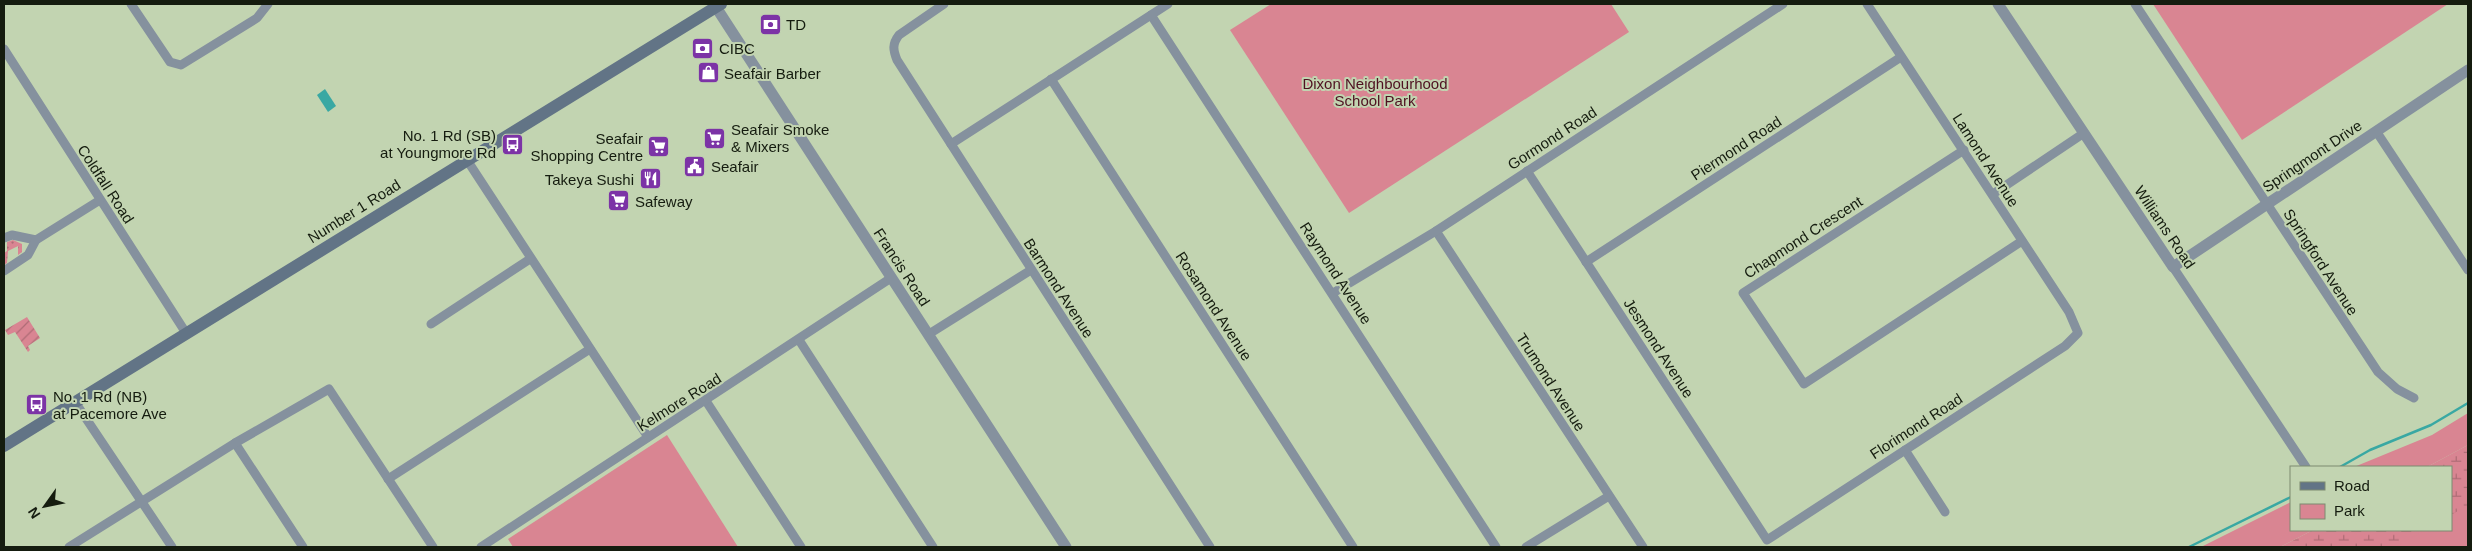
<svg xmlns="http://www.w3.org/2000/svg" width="2472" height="551" viewBox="0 0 2472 551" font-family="Helvetica,sans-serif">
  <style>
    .grass { fill: url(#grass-dots) }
    .wetland { fill: url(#wetland-marsh) }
    .park { fill: #d98592 }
    .garden { fill: url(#garden-furrows) }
    .water { fill: #39a8a3 }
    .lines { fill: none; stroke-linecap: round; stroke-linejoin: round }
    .stream { stroke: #39a8a3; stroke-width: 2.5 }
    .minor { stroke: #85919e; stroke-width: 9 }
    .tertiary { stroke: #85919e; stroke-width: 11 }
    .secondary { stroke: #627486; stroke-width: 12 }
    .labels { text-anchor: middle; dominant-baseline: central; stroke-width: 4; stroke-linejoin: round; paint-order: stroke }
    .poi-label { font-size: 15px; fill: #151c0f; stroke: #c2d4b1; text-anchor: start }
    .park-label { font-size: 15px; fill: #4f1121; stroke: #c2d4b1 }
    .street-label { font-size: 15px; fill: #151c0f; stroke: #c2d4b1 }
  </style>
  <defs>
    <pattern id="grass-dots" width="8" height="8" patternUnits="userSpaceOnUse" patternTransform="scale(1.25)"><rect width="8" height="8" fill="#d98592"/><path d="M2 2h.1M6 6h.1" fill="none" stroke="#af6c76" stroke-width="1.8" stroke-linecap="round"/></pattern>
    <pattern id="wetland-marsh" width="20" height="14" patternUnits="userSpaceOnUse" patternTransform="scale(1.25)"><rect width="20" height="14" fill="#d98592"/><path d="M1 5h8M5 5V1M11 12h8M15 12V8" fill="none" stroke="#af6c76"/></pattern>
    <pattern id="garden-furrows" width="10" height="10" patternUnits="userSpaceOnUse" patternTransform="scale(1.25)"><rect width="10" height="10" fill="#d98592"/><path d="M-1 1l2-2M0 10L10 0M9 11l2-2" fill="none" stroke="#af6c76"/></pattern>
  </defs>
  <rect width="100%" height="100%" fill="#c2d4b1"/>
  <!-- grass -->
  <path class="grass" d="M13 240 22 244V252L18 255V246L8 251 7 263 4 265V253L7 251V242Z"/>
  <!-- wetland -->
  <path class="wetland" d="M2468 445V547H2280L2313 530H2451V467H2427Z"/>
  <!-- park -->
  <g class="park">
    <path d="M1271 4H1611L1629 32 1349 213 1230 30Z"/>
    <path d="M2153 4H2448L2242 140Z"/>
    <path d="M2468 413V445L2427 467H2354L2432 435Z"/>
    <path d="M667 435 738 547H513L508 539Z"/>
    <path d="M2291 502V530H2313L2280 547H2201Z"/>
    <path d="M2468 505V547H2395L2425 530H2451V515Z"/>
  </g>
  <!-- garden -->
  <path class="garden" d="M27 317 40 338 28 346 30 350 28 352 15 332 8 335 5 330Z"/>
  <!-- water -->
  <path class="water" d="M325 89 336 106 328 112 317 95Z"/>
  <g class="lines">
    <!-- stream -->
    <g class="stream">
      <path d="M2340 467 2370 450 2431 425 2468 403"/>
      <path d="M2189 547 2291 497"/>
    </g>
    <!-- minor -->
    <g class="minor">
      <path d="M131 4 166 56 170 62 181 65 257 18 268 4"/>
      <path d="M944 4 899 35C892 44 893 50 897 60L1210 547"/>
      <path d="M2135 4 2378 372 2397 389 2414 398"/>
      <path d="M1151 15 1496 547"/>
      <path d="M4 49 186 333"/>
      <path d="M1051 79 1353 547"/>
      <path d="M2376 131 2468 270"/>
      <path d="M951 144 1168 4"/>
      <path d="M1964 150 1743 293 1804 384 2022 241"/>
      <path d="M467 160 648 437"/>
      <path d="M1527 171 1767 540 2065 346 2078 333 2069 312 1867 4"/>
      <path d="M1993 194 2084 133"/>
      <path d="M1436 231 1643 547"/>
      <path d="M4 238 12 235 36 240"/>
      <path d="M1586 262 1901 57"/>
      <path d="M2173 267 2306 467"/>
      <path d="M4 271 28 255 36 240 100 200"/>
      <path d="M1333 293 1436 231 1783 4"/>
      <path d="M431 324 530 259"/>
      <path d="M929 334 1031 270"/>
      <path d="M799 340 933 547"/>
      <path d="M706 401 801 547"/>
      <path d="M75 402 172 547"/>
      <path d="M235 443 303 547"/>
      <path d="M1905 450 1945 512"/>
      <path d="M388 479 590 349"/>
      <path d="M69 547 235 443 329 389 433 547"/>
      <path d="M481 547 891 278"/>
      <path d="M1526 547 1609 496"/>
    </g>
    <!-- tertiary -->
    <g class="tertiary">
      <path d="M714 4 1066 547"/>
      <path d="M1998 4 2173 267 2468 70"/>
    </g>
    <!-- secondary -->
    <path class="secondary" d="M4 446 721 4"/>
  </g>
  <!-- icons -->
  <defs>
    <symbol id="bank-square" viewBox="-11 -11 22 22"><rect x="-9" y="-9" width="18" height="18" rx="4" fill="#7c33a6" stroke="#c2d4b1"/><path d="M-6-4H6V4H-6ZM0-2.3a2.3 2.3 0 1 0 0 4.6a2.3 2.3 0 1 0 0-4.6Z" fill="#fff"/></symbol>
    <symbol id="shop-square" viewBox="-11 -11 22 22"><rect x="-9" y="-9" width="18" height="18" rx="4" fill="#7c33a6" stroke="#c2d4b1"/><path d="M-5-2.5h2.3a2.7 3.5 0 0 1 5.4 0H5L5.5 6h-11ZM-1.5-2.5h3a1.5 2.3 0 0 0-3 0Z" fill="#fff"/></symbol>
    <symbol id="supermarket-square" viewBox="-11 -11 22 22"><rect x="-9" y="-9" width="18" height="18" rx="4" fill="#7c33a6" stroke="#c2d4b1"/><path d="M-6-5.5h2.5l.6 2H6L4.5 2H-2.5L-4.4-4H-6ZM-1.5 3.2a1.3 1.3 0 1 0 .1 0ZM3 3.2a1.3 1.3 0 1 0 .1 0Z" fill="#fff"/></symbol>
    <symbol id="bus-square" viewBox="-11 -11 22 22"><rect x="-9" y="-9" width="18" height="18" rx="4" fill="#7c33a6" stroke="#c2d4b1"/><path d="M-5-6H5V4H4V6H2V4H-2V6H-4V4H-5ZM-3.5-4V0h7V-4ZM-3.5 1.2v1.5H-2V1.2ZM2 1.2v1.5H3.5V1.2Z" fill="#fff"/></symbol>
    <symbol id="civic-square" viewBox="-11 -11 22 22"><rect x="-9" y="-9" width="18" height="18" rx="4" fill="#7c33a6" stroke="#c2d4b1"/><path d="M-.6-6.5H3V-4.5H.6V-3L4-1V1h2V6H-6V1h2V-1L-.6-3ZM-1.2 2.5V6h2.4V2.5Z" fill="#fff"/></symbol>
    <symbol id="restaurant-square" viewBox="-11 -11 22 22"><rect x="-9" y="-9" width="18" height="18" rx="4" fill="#7c33a6" stroke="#c2d4b1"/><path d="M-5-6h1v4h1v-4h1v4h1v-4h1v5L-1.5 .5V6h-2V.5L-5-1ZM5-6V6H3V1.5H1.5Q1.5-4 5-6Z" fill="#fff"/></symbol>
  </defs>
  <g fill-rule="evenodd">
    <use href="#bank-square" x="758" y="12" width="25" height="25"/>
    <use href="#bank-square" x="690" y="36" width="25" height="25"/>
    <use href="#shop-square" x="696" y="60" width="25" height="25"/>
    <use href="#supermarket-square" x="702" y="126" width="25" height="25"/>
    <use href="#bus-square" x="500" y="132" width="25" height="25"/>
    <use href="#supermarket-square" x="646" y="134" width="25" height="25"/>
    <use href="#civic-square" x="682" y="154" width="25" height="25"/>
    <use href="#restaurant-square" x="638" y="166" width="25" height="25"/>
    <use href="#supermarket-square" x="606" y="188" width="25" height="25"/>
    <use href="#bus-square" x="24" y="392" width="25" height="25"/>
  </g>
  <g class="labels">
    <!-- poi labels -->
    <g class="poi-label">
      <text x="786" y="24">TD</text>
      <text x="719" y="48">CIBC</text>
      <text x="724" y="73">Seafair Barber</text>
      <text x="731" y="129">Seafair Smoke<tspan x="731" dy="17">&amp; Mixers</tspan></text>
      <text x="496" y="135" text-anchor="end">No. 1 Rd (SB)<tspan x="496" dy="17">at Youngmore Rd</tspan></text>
      <text x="643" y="138" text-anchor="end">Seafair<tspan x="643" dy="17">Shopping Centre</tspan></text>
      <text x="711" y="166">Seafair</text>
      <text x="634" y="179" text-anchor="end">Takeya Sushi</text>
      <text x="635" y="201">Safeway</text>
      <text x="53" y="396">No. 1 Rd (NB)<tspan x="53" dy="17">at Pacemore Ave</tspan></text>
    </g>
    <!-- park labels -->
    <g class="park-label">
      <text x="1375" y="83">Dixon Neighbourhood<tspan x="1375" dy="17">School Park</tspan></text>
    </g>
    <!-- street labels -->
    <g class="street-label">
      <text transform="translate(1552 138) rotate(-33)">Gormond Road</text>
      <text transform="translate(1736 148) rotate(-33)">Piermond Road</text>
      <text transform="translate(2312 156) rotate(-34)">Springmont Drive</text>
      <text transform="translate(1986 160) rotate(57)">Lamond Avenue</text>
      <text transform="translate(106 184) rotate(57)">Coldfall Road</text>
      <text transform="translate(354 211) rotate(-32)">Number 1 Road</text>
      <text transform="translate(2165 227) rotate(56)">Williams Road</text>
      <text transform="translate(1803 237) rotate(-33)">Chapmond Crescent</text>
      <text transform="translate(2321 262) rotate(57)">Springford Avenue</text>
      <text transform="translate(902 267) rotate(57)">Francis Road</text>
      <text transform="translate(1336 273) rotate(57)">Raymond Avenue</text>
      <text transform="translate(1059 288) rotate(57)">Barmond Avenue</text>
      <text transform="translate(1214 306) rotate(57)">Rosamond Avenue</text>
      <text transform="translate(1659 348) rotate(57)">Jesmond Avenue</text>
      <text transform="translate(1551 382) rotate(57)">Trumond Avenue</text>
      <text transform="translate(679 402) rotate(-32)">Kelmore Road</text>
      <text transform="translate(1916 426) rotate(-33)">Florimond Road</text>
    </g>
  </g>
  <!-- border -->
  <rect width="2472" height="551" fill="none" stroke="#151c0f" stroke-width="10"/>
  <!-- legend -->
  <rect x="2290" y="466" width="162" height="65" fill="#c2d4b1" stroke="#7d8a70"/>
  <rect x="2300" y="482" width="25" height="8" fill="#627486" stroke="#7d8a70"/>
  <text x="2334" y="491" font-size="15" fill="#151c0f">Road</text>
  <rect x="2300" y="504" width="25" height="15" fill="#d98592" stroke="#7d8a70"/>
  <text x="2334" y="516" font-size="15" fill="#151c0f">Park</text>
  <!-- north arrow -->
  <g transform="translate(45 506) rotate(237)" stroke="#c2d4b1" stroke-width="4" paint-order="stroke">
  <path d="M0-4L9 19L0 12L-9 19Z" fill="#151c0f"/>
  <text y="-8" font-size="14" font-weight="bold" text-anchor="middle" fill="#151c0f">N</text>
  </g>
</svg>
